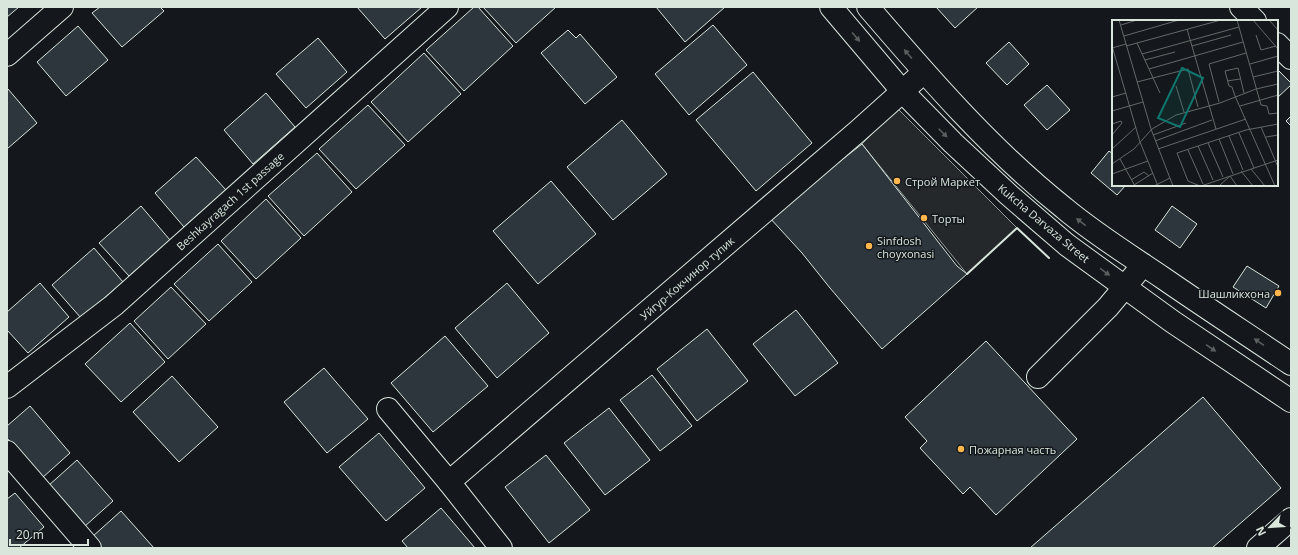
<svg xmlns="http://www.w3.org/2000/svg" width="1298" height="555" viewBox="0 0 1298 555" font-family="'Open Sans',sans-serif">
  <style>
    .parking { fill: #24282b; stroke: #939e99 }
    .building { fill: #2c363c; stroke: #d8e6dc }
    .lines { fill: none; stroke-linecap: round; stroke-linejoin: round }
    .minor-casing { stroke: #d8e6dc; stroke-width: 24 }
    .major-casing { stroke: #d8e6dc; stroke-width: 24 }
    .minor { stroke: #14181c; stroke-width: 22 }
    .major { stroke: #14181c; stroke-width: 22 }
    .wall { stroke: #d8e6dc; stroke-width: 2 }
    .oneway { fill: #59605f }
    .poi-dot { fill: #ffb74d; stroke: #14181c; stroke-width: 1.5 }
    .labels { text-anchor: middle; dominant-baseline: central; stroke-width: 3; stroke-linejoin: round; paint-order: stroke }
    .poi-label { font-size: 11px; fill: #d8e6dc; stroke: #14181c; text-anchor: start }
    .street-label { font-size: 11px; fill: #d8e6dc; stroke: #14181c }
    .inset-road { fill: none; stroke: #626a69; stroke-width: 1 }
    .view { fill: #0f766e; fill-opacity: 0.15; stroke: #0f766e; stroke-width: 2 }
    .inset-edge { fill: none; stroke: #d8e6dc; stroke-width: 2 }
  </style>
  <rect width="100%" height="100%" fill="#14181c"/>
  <!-- parking -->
  <path class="parking" d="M897 108 1017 228 967 274 862 144Z"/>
  <!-- building -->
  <g class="building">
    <path d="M7 7H19L7 17Z"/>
    <path d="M100 7H160L164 11 122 47 92 13Z"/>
    <path d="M357 7H422L385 39Z"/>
    <path d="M474 7H478L513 46 464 91 426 50Z"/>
    <path d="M483 7H556L516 43Z"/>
    <path d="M656 7H725L685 42Z"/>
    <path d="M936 7H978L955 28Z"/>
    <path d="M713 25 747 65 689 115 655 74Z"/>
    <path d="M78 26 108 60 66 96 37 62Z"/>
    <path d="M568 30 576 38 580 34 617 77 585 104 541 53Z"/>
    <path d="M318 38 347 72 306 108 276 74Z"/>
    <path d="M1009 42 1029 64 1007 85 986 63Z"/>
    <path d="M424 53 461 94 408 142 371 102Z"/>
    <path d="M1277 69 1291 83V85L1277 98Z"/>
    <path d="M753 72 812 143 756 191 696 120Z"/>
    <path d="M1047 85 1070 110 1047 130 1024 105Z"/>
    <path d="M8 89 37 123 7 149V90Z"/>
    <path d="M266 93 295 127 253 164 224 130Z"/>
    <path d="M368 105 405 145 356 189 319 149Z"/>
    <path d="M1291 116V126L1286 121Z"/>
    <path d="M622 120 667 174 613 220 567 167Z"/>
    <path d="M862 144 957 266 967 274 882 349 830 288 802 253 769 217Z"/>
    <path d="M1109 151 1113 154V185H1126L1117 195 1091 173Z"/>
    <path d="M317 153 352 192 304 236 268 196Z"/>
    <path d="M196 157 226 190 184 227 155 193Z"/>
    <path d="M551 181 596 234 538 284 493 231Z"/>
    <path d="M266 199 301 238 256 279 221 241Z"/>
    <path d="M141 206 170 240 129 276 99 243Z"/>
    <path d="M1172 206 1197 224 1180 248 1155 230Z"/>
    <path d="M218 244 252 282 209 321 174 284Z"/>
    <path d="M94 248 123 282 81 318 52 285Z"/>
    <path d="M1247 266 1279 286 1266 308 1233 287Z"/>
    <path d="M40 283 69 317 28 353 7 330V312Z"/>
    <path d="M507 283 549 333 497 378 455 328Z"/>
    <path d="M171 287 206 324 168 359 134 321Z"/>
    <path d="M796 310 838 363 795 396 753 344Z"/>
    <path d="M130 323 165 362 121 402 85 364Z"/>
    <path d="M707 329 748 381 697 421 657 369Z"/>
    <path d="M445 336 488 386 433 432 391 383Z"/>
    <path d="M986 341 1077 439 996 515 970 487 963 494 920 448 927 441 905 417Z"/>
    <path d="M324 368 368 419 327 453 284 402Z"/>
    <path d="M652 375 692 426 660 451 620 400Z"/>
    <path d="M172 376 218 427 179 462 133 412Z"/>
    <path d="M1203 397 1281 488 1212 548H1030Z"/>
    <path d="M30 406 70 453 42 478 7 438V426Z"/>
    <path d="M609 408 650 460 605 495 564 443Z"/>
    <path d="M379 433 425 488 386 521 339 467Z"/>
    <path d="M546 455 590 510 549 543 505 487Z"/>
    <path d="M77 460 113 501 84 527 48 486Z"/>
    <path d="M15 493 44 527 19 548H7V499Z"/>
    <path d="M441 508 475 548H408L402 541Z"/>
    <path d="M121 511 154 548H102L92 537Z"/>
  </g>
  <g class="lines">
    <defs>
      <g id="minor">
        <path d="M1241 7 1255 21"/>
        <path d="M1277 44 1291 58"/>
        <path d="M7 55 62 7"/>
        <path d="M1038 377 1108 307 1143 265"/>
        <path d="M7 387 114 305 447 7"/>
        <path d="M388 409 449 482 501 548"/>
        <path d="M7 452 90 548"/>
        <path d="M449 482 858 131 924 72"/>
        <path d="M1258 548 1291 519"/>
      </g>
      <g id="major">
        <path d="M831 7 903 92 953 143 1009 195 1067 245 1173 322 1291 401"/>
        <path d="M868 7C928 77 991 150 1064 208 1095 234 1129 255 1163 278 1205 307 1248 335 1291 364"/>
      </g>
    </defs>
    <!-- minor casing -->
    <use href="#minor" class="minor-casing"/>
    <!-- major casing -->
    <use href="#major" class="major-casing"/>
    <!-- minor -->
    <use href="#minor" class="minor"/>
    <!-- major -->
    <use href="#major" class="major"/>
    <!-- wall -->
    <path class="wall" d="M967 274 1017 228 1049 258"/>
  </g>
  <!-- one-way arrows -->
  <defs><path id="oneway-solid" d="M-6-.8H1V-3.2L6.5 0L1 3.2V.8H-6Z"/></defs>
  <g class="oneway">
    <use href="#oneway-solid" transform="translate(856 37) rotate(50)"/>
    <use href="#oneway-solid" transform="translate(908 54) rotate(-131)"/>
    <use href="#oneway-solid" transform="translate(943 133) rotate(45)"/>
    <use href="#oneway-solid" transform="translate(1081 222) rotate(-142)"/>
    <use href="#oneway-solid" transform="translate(1105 272) rotate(36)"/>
    <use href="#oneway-solid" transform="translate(1259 342) rotate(-146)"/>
    <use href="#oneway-solid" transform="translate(1211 348) rotate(34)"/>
  </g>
  <!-- markers -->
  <g class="poi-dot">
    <circle cx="897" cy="181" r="4"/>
    <circle cx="924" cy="218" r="4"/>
    <circle cx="869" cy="246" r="4"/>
    <circle cx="1278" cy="293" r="4"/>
    <circle cx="961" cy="449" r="4"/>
  </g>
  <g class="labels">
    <!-- poi labels -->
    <g class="poi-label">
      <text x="905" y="181">Строй Маркет</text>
      <text x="932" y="218">Торты</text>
      <text x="877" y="240">Sinfdosh<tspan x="877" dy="13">choyxonasi</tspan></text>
      <text x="1270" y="293" text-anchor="end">Шашликхона</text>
      <text x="969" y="449">Пожарная часть</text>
    </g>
    <!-- street labels -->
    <g class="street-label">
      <text transform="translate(230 201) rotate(-42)">Beshkayragach 1st passage</text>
      <text transform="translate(1044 223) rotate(40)">Kukcha Darvaza Street</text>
      <text transform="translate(687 278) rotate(-41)">Уйгур-Кокчинор тупик</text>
    </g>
  </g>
  <!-- overview -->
  <g transform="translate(1112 20)">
    <rect width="166" height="166" fill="#14181c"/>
    <path class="inset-road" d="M7 0 39 109 61 166M125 0 149 85 155 86 157 94 166 93M141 0 166 29M157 0 166 10M9 5 25 0M75 9 104 109M144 15 149 30 164 26M12 16 67 0M25 23 48 73M0 26 28 122 46 166M14 26 109 0M80 26 119 15M0 28 14 24M30 34 127 7M33 40 63 32M138 44 166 36M37 49 131 22M141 57 166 51M115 61 128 59M25 62 76 49 86 87M64 66 72 92M123 76 120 67 117 66 113 51 126 48 132 73M123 76 163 166M0 77 14 73M107 82 97 44 134 33M128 86 166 75M0 91 31 82M0 104 9 101 10 103 0 115M149 107 166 147M127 113 142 148M41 115 74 103M117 116 131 150M154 117 166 115M107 119 121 154M43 121 100 100M96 123 111 157M86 126 101 160M0 129 24 107M46 129 134 99M76 130 91 164M8 139 23 166M0 144 22 129 40 109 64 95 108 83 144 69 166 64M139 149 153 166M129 151 141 166M0 154 36 141M118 156 125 166M19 160 32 152 37 156M22 165 41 153M42 166 58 158M88 166 76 161 65 133 134 110 166 104M89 166 166 140M107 166 118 156"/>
    <path class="view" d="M70 48 91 58 68 107 46 98Z"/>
    <rect width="166" height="166" class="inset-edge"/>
  </g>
  <!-- border -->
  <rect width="1298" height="555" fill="none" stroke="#d8e6dc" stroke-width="16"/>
  <!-- north arrow -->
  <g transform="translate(1270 527) rotate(245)" stroke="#14181c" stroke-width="3" paint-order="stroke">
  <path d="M0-3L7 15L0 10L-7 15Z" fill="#d8e6dc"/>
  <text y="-6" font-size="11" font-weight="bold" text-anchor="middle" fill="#d8e6dc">N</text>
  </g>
  <!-- scale -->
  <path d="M10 539v6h78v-6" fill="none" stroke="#d8e6dc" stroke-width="2"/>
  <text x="16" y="539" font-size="12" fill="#d8e6dc" stroke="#14181c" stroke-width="3" paint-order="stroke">20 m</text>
</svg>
